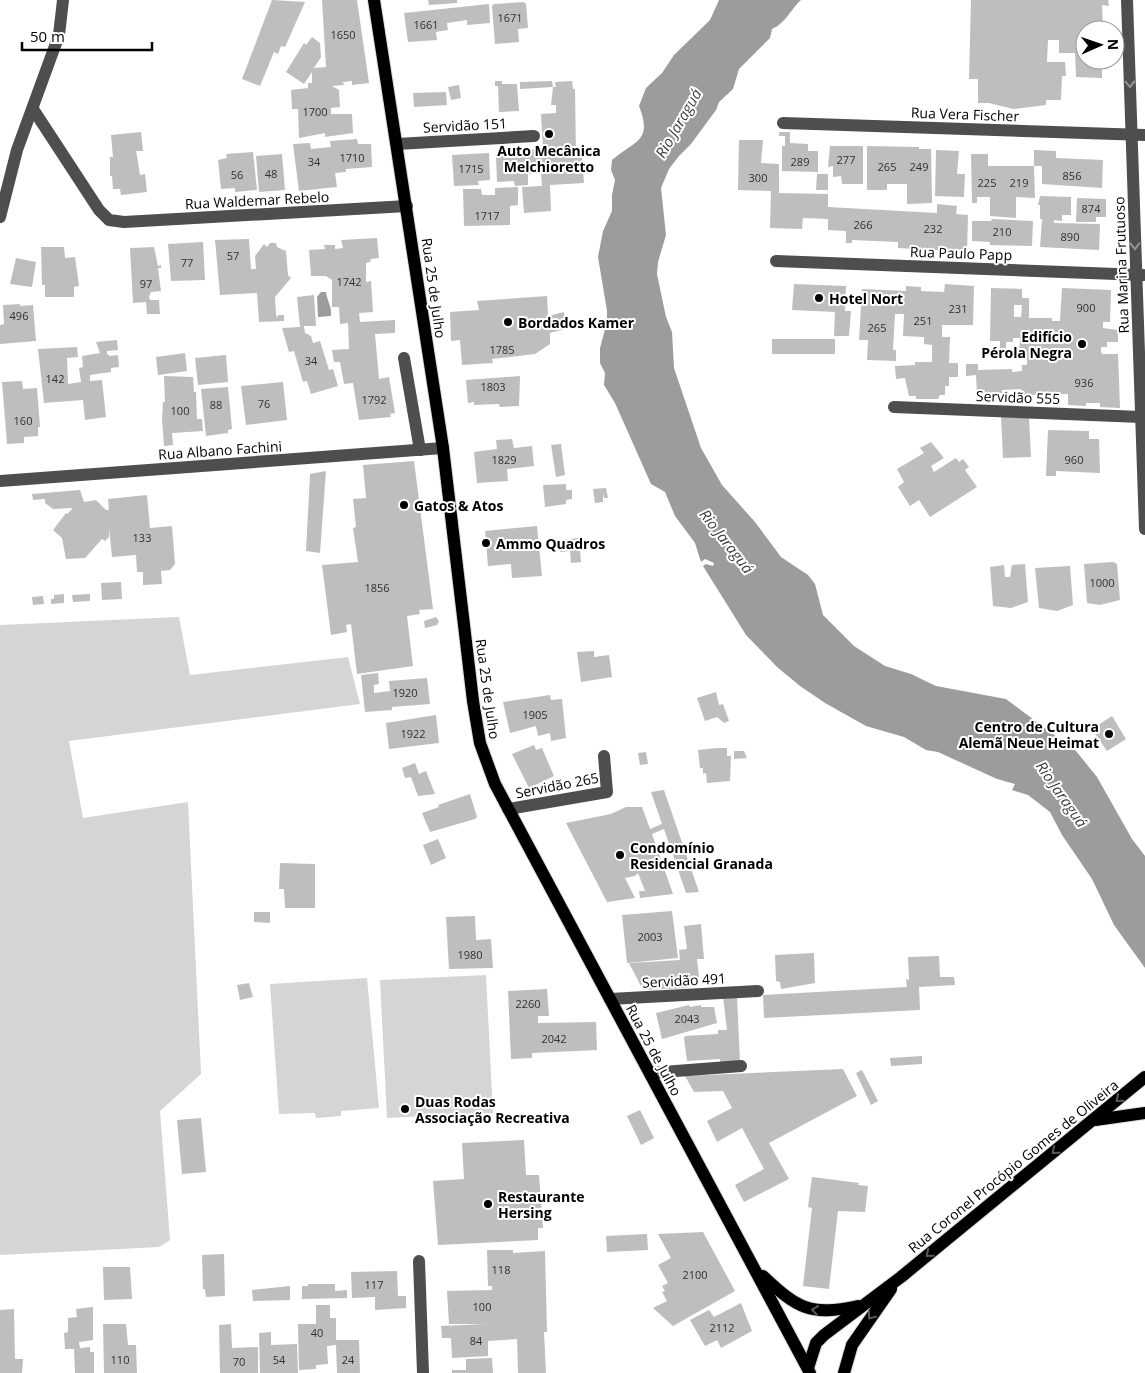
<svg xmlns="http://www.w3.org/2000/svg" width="1145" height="1373" viewBox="0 0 1145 1373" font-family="'Open Sans',sans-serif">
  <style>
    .green { fill: #d5d5d5 }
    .water { fill: #9c9c9c }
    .building { fill: #bebebe; fill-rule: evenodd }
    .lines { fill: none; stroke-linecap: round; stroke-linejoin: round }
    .major-casing { stroke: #dbdbdb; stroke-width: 14 }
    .minor { stroke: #4e4e4e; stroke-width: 12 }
    .major { stroke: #000; stroke-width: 12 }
    .oneway { stroke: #959595 }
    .oneway2 { stroke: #595959 }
    .poi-dot { fill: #000; stroke: #fff; stroke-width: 2 }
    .labels { text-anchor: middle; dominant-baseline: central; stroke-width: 4; stroke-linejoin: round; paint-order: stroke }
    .number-label { font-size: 11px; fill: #303030 }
    .street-label { font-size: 14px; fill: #000; stroke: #fff }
    .poi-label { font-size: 14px; font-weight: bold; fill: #000; stroke: #fff; text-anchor: start }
    .water-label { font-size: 15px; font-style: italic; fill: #3d3d3d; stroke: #fff }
  </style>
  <rect width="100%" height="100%" fill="#fff"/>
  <!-- green -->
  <g class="green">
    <path d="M179 617 190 675 348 657 360 704 69 741 83 818 188 802 201 1074 160 1111 170 1240 159 1247 0 1255V625Z"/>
    <path d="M486 975 493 1113 387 1118 380 980Z"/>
    <path d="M367 978 379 1108 341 1111V1116L316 1118 315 1113 279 1114 270 984Z"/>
  </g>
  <!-- water -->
  <g class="water">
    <path d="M719 0H801C790 10 786 23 772 29L770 38 739 69 733 89 719 102 716 110 691 144 679 156 669 169 661 188 666 235 658 262 657 274 666 317 672 332 674 368 701 448 722 485 755 522 781 557 808 575 815 584 823 615 854 646 885 666 911 674 936 686 1006 699 1076 751 1097 777 1132 839 1145 856V968L1114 925 1092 879 1062 835 1050 812 1028 795 1012 790 1015 784 997 779 938 752 926 750 904 737 866 726 825 703 800 686 777 667 746 635 703 566 706 564 713 566 714 563 705 559 701 562 695 543 675 516 665 492 651 484 615 403 604 385 605 373 600 363V348L607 322V311L598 257 603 231 612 211V195L615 180 611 170 612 160C635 140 653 142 639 106L646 88 662 73 674 55 710 20Z"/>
    <path d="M321 292H326C327 301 332 306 331 316L318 317 317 297Z"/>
  </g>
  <!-- building -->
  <g class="building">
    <path d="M272 0 305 2 285 47 281 46 278 54 274 52 260 86 242 79Z"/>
    <path d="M322 0H357L369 83 352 85V81L343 82 344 85 332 86 339 90 340 107 331 108V114H352L353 133 325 137V133L299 138 298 109H292L291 90 308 88V83H312V72L304 84 286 72 304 43 306 45 312 37 320 43 321 57 314 68 326 67Z"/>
    <path d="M428 0H457V3L429 5Z"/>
    <path d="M971 0H1108L1109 6 1102 5 1103 30H1085V60H1102V78L1076 77 1075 53H1059V40H1048L1047 62H1065L1066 76H1062L1061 100H1046V105L1013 109 989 103H978V79H969Z"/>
    <path d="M524 2 526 4 528 28 518 29 519 42 495 44 492 6 494 4Z"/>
    <path d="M489 4 490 23 467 25V20L447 23 448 30 436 32 437 40 408 42 404 13Z"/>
    <path d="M495 81H502V84H517L519 111 499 112 498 86H495Z"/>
    <path d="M552 81 553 87H556L555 82 572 81 573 89H575L576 156H582L584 183 550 185 551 211 524 213 522 187 542 186 541 174H528V185L515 186 514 181 497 182 496 156 517 154V151L543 148 541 114 556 113V105H551L553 87 520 89V82Z"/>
    <path d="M459 85 461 98 451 100 448 87Z"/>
    <path d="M446 92 447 105 414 107 413 93Z"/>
    <path d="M141 132 143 151H136L137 156 140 175 145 174 147 192 121 195 120 189H113L112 176H110V157H113L111 135Z"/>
    <path d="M779 132H790V143L808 144V151H818V172L782 171V146H785V136H779Z"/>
    <path d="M357 139 358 144H371L372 167 346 169V172L335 173 337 187 299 191 293 144 310 143 311 149 331 147 330 141Z"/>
    <path d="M739 140H763L761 163 779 164V193L828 194V207L937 213V204L957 206 956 214 968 215 967 252 898 248V242L852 240V243H846V231L828 230V219L803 218 802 229 770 228 771 191 738 190Z"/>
    <path d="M830 146H863V184H842L841 176 833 177V166L828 167Z"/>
    <path d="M867 146 919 147V149H931L932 203 907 204V184H887V190H867Z"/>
    <path d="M936 150 959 151 957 174H965L964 197 935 196Z"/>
    <path d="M1034 150 1056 151V158L1103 160 1102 188 1042 184V166H1034L1035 198 1016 197V218L990 216V197H977V203H972L971 154H988V166H1034Z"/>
    <path d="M253 152 257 190 235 192V188L221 189 218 160 227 158 226 154Z"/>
    <path d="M489 153 490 180 478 181 479 185 454 186 452 155Z"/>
    <path d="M282 154 285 190 259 192 256 156Z"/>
    <path d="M817 174H828V190H816Z"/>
    <path d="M518 187V205L510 206V225L464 226 463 189H481L482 195H495V188Z"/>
    <path d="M1040 196 1071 197V215H1062V221L1054 220V223L1100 224 1099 250 1040 247 1042 219H1040V205H1038Z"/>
    <path d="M1077 198 1106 199V217H1096V222H1076Z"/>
    <path d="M992 219 1033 221 1032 246 990 245V242L972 241V221H991Z"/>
    <path d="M377 238 379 258 371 259 370 262 366 263V282L371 281 373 312 359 313 360 322 395 320V333L375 334 379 379 389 377 395 413 390 414 391 417 359 420 353 383 344 384 340 362H334L332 350 349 349 348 323 340 324 339 307H332V280L326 276H311L309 250 325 249 324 245H335V249L343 248 341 240Z"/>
    <path d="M249 239 251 269H256L255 256 264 244 267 247 270 243H276L277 247 286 251 288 275 291 278 275 297 276 315 278 318V315H284V321L259 322 257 293 220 295 215 240Z"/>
    <path d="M203 242 205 280 171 281 168 244Z"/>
    <path d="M41 247H64L65 258 75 257 79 286 74 287V297H45V285H42Z"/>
    <path d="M154 247 158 266 161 265V268H158L161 291 151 292 149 297 150 300H159L160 314H147L146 302 133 303 130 248Z"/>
    <path d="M16 258 36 262 32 287 10 284Z"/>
    <path d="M794 284 846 286 845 311H851L849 336H834L835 312 792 310Z"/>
    <path d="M945 284 974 286 973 325H942V337H950L949 363H958V377H949V386H945V395H940L938 399H916V396H909L905 378 896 379 895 366 915 365V362H932V345L924 344V337L903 336 904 314H895L893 350H896V361L867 360 868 340H859L862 289 906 291V286L921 287V291L944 292Z"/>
    <path d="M991 288 1022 289V298H1029V318H1052V321H1060L1062 288 1111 290 1110 322H1103V328L1118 330V342H1107V347H1101V351L1102 354H1118L1120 408 1100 407V403H1086V406L1068 405V394L1021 395V389L1002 390V393L977 394 976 375 966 376V364H978V370L1012 369V372L1022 371V365H1027V355H1019L1020 338H1013V342H1006V355H1000V341H990ZM1014 305H1022L1021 317H1014Z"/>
    <path d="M314 295 316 326H304L305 333 311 336 313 343 320 341 329 370 333 369 338 386 311 394 307 381 303 382 294 351 289 352 282 328 300 327 297 297Z"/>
    <path d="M547 296 548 316 564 312 565 329 550 333V344L535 354 492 359 493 363 462 365 460 340 451 341 450 312 479 310 477 301Z"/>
    <path d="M20 304V306L33 305 36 341 0 344V325L4 324 3 305Z"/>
    <rect x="772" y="339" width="63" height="15"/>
    <path d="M117 340 118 350 107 351V354L110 356 118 355 119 367 111 368V372L90 375V381L102 380 106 417 85 420 83 400 44 403 38 349 77 347 78 357 67 358 68 384 81 382 79 368 83 367 82 356 100 353 96 342Z"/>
    <path d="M185 353 187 371 158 375 156 357Z"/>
    <path d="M226 355 228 382 198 385 195 358Z"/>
    <path d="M164 376 193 377 194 392H196L197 419H202L203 431 172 433 173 445 164 446 162 419 163 402H165Z"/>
    <path d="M520 376 519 406 500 407 499 404 474 405V402L468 403 466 380Z"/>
    <path d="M22 381 23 389 37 388 40 427H38V436L24 437V443L7 444 2 382Z"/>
    <path d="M283 382 287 420 246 425 241 386Z"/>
    <path d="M228 387 232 429 228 430V433L206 436 201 389Z"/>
    <path d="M1001 416 1029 417 1031 457 1003 458Z"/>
    <path d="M1048 430 1089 431V439H1099L1100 473 1056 471V476H1046Z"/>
    <path d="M512 439 514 448 532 446 534 466 507 469 508 481 477 483 474 452 497 449 496 440Z"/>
    <path d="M931 442 944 458 931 466 934 472 956 458 959 462 963 459 969 467 965 470 977 487 930 517 919 500 910 506 898 487 904 482 897 469 924 453 920 448Z"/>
    <path d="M561 444 565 475 556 477 551 445Z"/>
    <path d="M414 461 433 609 419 610 420 614 407 616 413 666 357 674 351 624 346 625 347 632 331 635 322 565 358 562 353 528 356 527 353 499 366 498 363 465Z"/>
    <path d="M326 471 320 553 306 551 310 474Z"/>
    <path d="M566 484V490H572V499L566 500V504L545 507 543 485Z"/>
    <path d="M606 488 608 498H604L603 493V502L595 503 593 489Z"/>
    <path d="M80 490 84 502 96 500 106 510H109L108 499 147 495 150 528 172 526 175 564 170 570 161 571 162 584 143 585V572H137L136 555 112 557 109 528V537L105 541 102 539 85 558 66 559 62 538 53 530 66 513 67 514 73 508 53 509 45 503V499L33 500 32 494Z"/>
    <path d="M537 526 542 576 512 578 511 564 488 566 485 531Z"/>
    <path d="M579 538 581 562 571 563 570 551 560 552 559 540Z"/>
    <path d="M1113 562 1117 564 1120 600 1100 605 1087 603 1084 564Z"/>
    <path d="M1025 564 1028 602 1011 608 993 606 990 567 1004 565 1005 577H1010L1012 565Z"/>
    <path d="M1070 566 1073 605 1057 611 1039 608 1035 568Z"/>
    <path d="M121 582 122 599 102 600 101 583Z"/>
    <path d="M64 594V603L51 604V599H54V595Z"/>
    <path d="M90 594V601L73 602 72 595Z"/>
    <path d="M43 596 44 604 33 605 32 597Z"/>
    <path d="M436 617 439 621 437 625 425 628 424 621Z"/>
    <path d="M594 651V657L609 655 612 677 581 682 577 652Z"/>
    <path d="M378 673 379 684 374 685V693L390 691 389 681 427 678 430 704 392 707V710L365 712 361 675Z"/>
    <path d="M716 692 719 705 723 704 729 721 724 723 717 717 705 721 697 698Z"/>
    <path d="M550 695 551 700 562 699 566 738 551 741 550 733 538 736 536 726 510 733 503 702Z"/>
    <path d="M436 715 439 743 389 749 386 723Z"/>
    <path d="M1112 716 1126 739 1107 751 1092 729Z"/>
    <path d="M534 745 536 750 542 748 554 776 529 788 512 754Z"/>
    <path d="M717 748H727V756H731L730 781 707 783 706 773 703 774V768H700L698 750Z"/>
    <path d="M734 751H744L747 758 734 759Z"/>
    <path d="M646 752 648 764 640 765 638 753Z"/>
    <path d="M415 763 419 774 426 771 435 794 418 796 411 777 405 778 402 768Z"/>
    <path d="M664 790 699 892 686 893 664 829 652 834 673 894 640 898 639 891H645L638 873 635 876 625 878 635 898 607 902 566 823 611 814 626 807H642L650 829 662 824 651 792Z"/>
    <path d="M470 794 477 817 475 819 430 832 422 813 439 807 438 805Z"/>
    <path d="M438 839 446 858 431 865 423 845Z"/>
    <path d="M280 863 315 864V908H285L284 889H279Z"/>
    <path d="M672 911 678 958 627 963 622 915Z"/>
    <path d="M254 912H270V923L254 922Z"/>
    <path d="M475 916 476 940 491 939 493 968 449 969 446 917Z"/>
    <path d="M701 924 704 959H697L699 977 686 978 687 988 643 990 629 963 680 960 679 950 687 949 684 926Z"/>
    <path d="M814 953 815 983 781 989 780 982 776 981 775 955Z"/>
    <path d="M939 956 940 977H954L955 985 919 987 920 1010 764 1018 763 995 907 987 906 979 909 980 908 957Z"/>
    <path d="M249 983 253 997 240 1000 237 985Z"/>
    <path d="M547 989 549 1016H538V1023L596 1022 597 1050 532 1053V1058L511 1059 508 991Z"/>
    <path d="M737 996 740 1063 720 1064V1059L687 1061 684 1038 685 1036 718 1034V1030H727L723 997Z"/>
    <path d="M689 1005 690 1007 701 1005V1007H714L717 1023 662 1039 656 1013Z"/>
    <path d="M922 1056V1064L891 1066 890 1058Z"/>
    <path d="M843 1069 857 1096 769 1143 789 1179 744 1202 735 1185 764 1169 742 1128 717 1142 707 1121 732 1108 723 1091 694 1092 685 1076Z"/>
    <path d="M862 1070 878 1101 871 1105 856 1073Z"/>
    <path d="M640 1110 654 1138 641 1145 627 1116Z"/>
    <path d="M201 1118 206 1172 182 1174 177 1120Z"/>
    <path d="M524 1140 526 1175H539L543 1228H538V1240L438 1245 433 1181 464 1179 462 1143Z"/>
    <path d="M812 1177 859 1183 858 1185 868 1186 865 1212 838 1211 829 1289 803 1286 812 1208 808 1207Z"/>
    <path d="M703 1232 735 1291 673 1326 653 1308 667 1301 662 1292 665 1291 662 1286 668 1283 658 1265 671 1258 658 1234Z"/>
    <path d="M647 1234 648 1250 607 1252 606 1236Z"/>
    <path d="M487 1250H513V1253L545 1251 547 1332H544L546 1373H518L517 1339 488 1341V1356L452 1358 451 1338H442L441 1326 486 1324H449L447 1291 492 1290V1286H488Z"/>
    <path d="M224 1254 225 1296 206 1297 205 1289H203L202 1255Z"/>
    <path d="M103 1267H130L132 1299 104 1300Z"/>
    <path d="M397 1271 398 1296H406V1308L375 1310V1297L352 1298 351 1272Z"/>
    <path d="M308 1284H335V1291L347 1290V1298L302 1299V1286H308Z"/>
    <path d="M290 1286V1300L253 1301 252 1290Z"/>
    <path d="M741 1303 752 1331 721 1348 717 1340 705 1346 690 1320 709 1310 714 1317Z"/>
    <path d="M316 1305H330V1318H336V1340H359L360 1373H337L336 1345 327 1346 328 1364 316 1365V1369L299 1370 298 1324H316Z"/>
    <path d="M93 1307V1340L79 1342 80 1348 90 1347V1352H94V1373H75L74 1349H65L64 1333 68 1332V1318L77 1317 76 1309Z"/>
    <path d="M14 1309 15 1359H23L22 1373H0V1310Z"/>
    <path d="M103 1324H126L128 1345H136L137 1373H104Z"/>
    <path d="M231 1324 232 1348 258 1347V1373H220L219 1325Z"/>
    <path d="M271 1332V1345L297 1344 298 1373H260L259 1333Z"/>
    <path d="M492 1358 493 1373H452V1370H466V1359Z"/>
  </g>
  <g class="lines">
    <defs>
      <g id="major">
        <path d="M374 0 443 448 473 701 480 743 495 784 810 1373"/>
        <path d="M1095 1120 1145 1113"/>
        <path d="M763 1276C798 1309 810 1316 858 1306"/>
        <path d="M808 1368 816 1343 824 1335 901 1277 1145 1077"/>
        <path d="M844 1373 852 1345 891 1289"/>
      </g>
    </defs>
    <!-- major casing -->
    <use href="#major" class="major-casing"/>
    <!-- minor -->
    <g class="minor">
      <path d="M1127 0 1145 529"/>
      <path d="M33 109 99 210 109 220 124 222 407 206"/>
      <path d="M783 123 1145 135"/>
      <path d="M397 144 534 136"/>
      <path d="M0 217 17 150 59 35 63 0"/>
      <path d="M776 261 1143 275"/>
      <path d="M404 358 420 450"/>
      <path d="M894 407 1141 417"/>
      <path d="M0 481 443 448"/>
      <path d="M508 809 607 792 604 756"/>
      <path d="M610 999 758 991"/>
      <path d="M650 1073 741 1066"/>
      <path d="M419 1261 423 1373"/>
    </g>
    <!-- major -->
    <use href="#major" class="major"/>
  </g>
  <!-- one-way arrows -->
  <defs><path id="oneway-chevron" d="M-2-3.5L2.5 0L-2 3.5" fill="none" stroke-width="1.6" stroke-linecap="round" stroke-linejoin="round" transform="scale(1.25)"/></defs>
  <g class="oneway">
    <use href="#oneway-chevron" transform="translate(1130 84) rotate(88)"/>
    <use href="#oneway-chevron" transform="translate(1135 246) rotate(88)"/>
  </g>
  <g class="oneway2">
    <use href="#oneway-chevron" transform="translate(1119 1099) rotate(140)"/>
    <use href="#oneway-chevron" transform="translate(1055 1151) rotate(141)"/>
    <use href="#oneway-chevron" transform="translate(929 1254) rotate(141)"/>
    <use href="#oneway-chevron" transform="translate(815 1310) rotate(-171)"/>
    <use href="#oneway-chevron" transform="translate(871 1316) rotate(127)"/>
  </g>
  <!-- markers -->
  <g class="poi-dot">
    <circle cx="549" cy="134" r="5"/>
    <circle cx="819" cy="298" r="5"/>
    <circle cx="508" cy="322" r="5"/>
    <circle cx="1082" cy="344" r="5"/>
    <circle cx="404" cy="505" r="5"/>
    <circle cx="486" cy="543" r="5"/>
    <circle cx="1109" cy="734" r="5"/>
    <circle cx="620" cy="855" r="5"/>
    <circle cx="405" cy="1109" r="5"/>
    <circle cx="488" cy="1204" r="5"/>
  </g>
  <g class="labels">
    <!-- number labels -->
    <g class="number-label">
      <text x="510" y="17">1671</text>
      <text x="426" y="24">1661</text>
      <text x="343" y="34">1650</text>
      <text x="315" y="111">1700</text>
      <text x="352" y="157">1710</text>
      <text x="846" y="159">277</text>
      <text x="314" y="161">34</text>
      <text x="800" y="161">289</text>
      <text x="887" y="166">265</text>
      <text x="919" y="166">249</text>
      <text x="471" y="168">1715</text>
      <text x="271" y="173">48</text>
      <text x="237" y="174">56</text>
      <text x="1072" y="175">856</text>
      <text x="758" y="177">300</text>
      <text x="987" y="182">225</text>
      <text x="1019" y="182">219</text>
      <text x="1091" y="208">874</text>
      <text x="487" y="215">1717</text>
      <text x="863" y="224">266</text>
      <text x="933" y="228">232</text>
      <text x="1002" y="231">210</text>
      <text x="1070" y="236">890</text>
      <text x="233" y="255">57</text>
      <text x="187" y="262">77</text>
      <text x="349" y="281">1742</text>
      <text x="146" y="283">97</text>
      <text x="1086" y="307">900</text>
      <text x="958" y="308">231</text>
      <text x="19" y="315">496</text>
      <text x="923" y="320">251</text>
      <text x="877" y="327">265</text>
      <text x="502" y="349">1785</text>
      <text x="311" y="360">34</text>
      <text x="55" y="378">142</text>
      <text x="1084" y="382">936</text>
      <text x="493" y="386">1803</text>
      <text x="374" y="399">1792</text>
      <text x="264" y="403">76</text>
      <text x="216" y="404">88</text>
      <text x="180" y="410">100</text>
      <text x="23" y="420">160</text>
      <text x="504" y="459">1829</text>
      <text x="1074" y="459">960</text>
      <text x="142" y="537">133</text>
      <text x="1102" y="582">1000</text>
      <text x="377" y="587">1856</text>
      <text x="405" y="692">1920</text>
      <text x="535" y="714">1905</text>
      <text x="413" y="733">1922</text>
      <text x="650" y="936">2003</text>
      <text x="470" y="954">1980</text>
      <text x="528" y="1003">2260</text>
      <text x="687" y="1018">2043</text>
      <text x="554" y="1038">2042</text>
      <text x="501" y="1269">118</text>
      <text x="695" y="1274">2100</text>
      <text x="374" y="1284">117</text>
      <text x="482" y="1306">100</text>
      <text x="722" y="1327">2112</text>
      <text x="317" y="1332">40</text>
      <text x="476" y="1340">84</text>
      <text x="120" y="1359">110</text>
      <text x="279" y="1359">54</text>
      <text x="348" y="1359">24</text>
      <text x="239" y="1361">70</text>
    </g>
    <!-- street labels -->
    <g class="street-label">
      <text transform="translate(965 114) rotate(2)">Rua Vera Fischer</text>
      <text transform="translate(465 125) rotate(-3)">Servidão 151</text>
      <text transform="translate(257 200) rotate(-3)">Rua Waldemar Rebelo</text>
      <text transform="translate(961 253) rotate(2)">Rua Paulo Papp</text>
      <text transform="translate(1121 265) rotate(-92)">Rua Marina Frutuoso</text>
      <text transform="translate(434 288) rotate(82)">Rua 25 de Julho</text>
      <text transform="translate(1018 397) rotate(2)">Servidão 555</text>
      <text transform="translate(220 450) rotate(-4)">Rua Albano Fachini</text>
      <text transform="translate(488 689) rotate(82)">Rua 25 de Julho</text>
      <text transform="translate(557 785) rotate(-11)">Servidão 265</text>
      <text transform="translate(684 980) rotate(-3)">Servidão 491</text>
      <text transform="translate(654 1050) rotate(62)">Rua 25 de Julho</text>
      <text transform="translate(1013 1166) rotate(-39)">Rua Coronel Procópio Gomes de Oliveira</text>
    </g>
    <!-- poi labels -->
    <g class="poi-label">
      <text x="549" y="150" text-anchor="middle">Auto Mecânica<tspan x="549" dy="16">Melchioretto</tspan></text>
      <text x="829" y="298">Hotel Nort</text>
      <text x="518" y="322">Bordados Kamer</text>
      <text x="1072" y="336" text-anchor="end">Edifício<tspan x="1072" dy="16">Pérola Negra</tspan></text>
      <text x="414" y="505">Gatos &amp; Atos</text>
      <text x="496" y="543">Ammo Quadros</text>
      <text x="1099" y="726" text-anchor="end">Centro de Cultura<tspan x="1099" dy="16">Alemã Neue Heimat</tspan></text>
      <text x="630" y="847">Condomínio<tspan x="630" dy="16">Residencial Granada</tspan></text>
      <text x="415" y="1101">Duas Rodas<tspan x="415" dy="16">Associação Recreativa</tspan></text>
      <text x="498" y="1196">Restaurante<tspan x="498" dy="16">Hersing</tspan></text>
    </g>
    <!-- water labels -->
    <g class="water-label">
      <text transform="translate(678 123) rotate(-60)">Rio Jaraguá</text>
      <text transform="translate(727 541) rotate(52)">Rio Jaraguá</text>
      <text transform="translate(1062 794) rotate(55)">Rio Jaraguá</text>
    </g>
  </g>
  <!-- north arrow -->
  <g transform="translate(1100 45) rotate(88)"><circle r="24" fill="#ffffff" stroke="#999999"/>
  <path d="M0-4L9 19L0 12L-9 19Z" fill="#000000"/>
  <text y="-8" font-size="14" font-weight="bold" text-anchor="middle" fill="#000000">N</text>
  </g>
  <!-- scale -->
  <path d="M22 42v8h130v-8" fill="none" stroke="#000000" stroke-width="2.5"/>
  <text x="30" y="42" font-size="15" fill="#000000" stroke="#ffffff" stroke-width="4" paint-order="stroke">50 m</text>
</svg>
